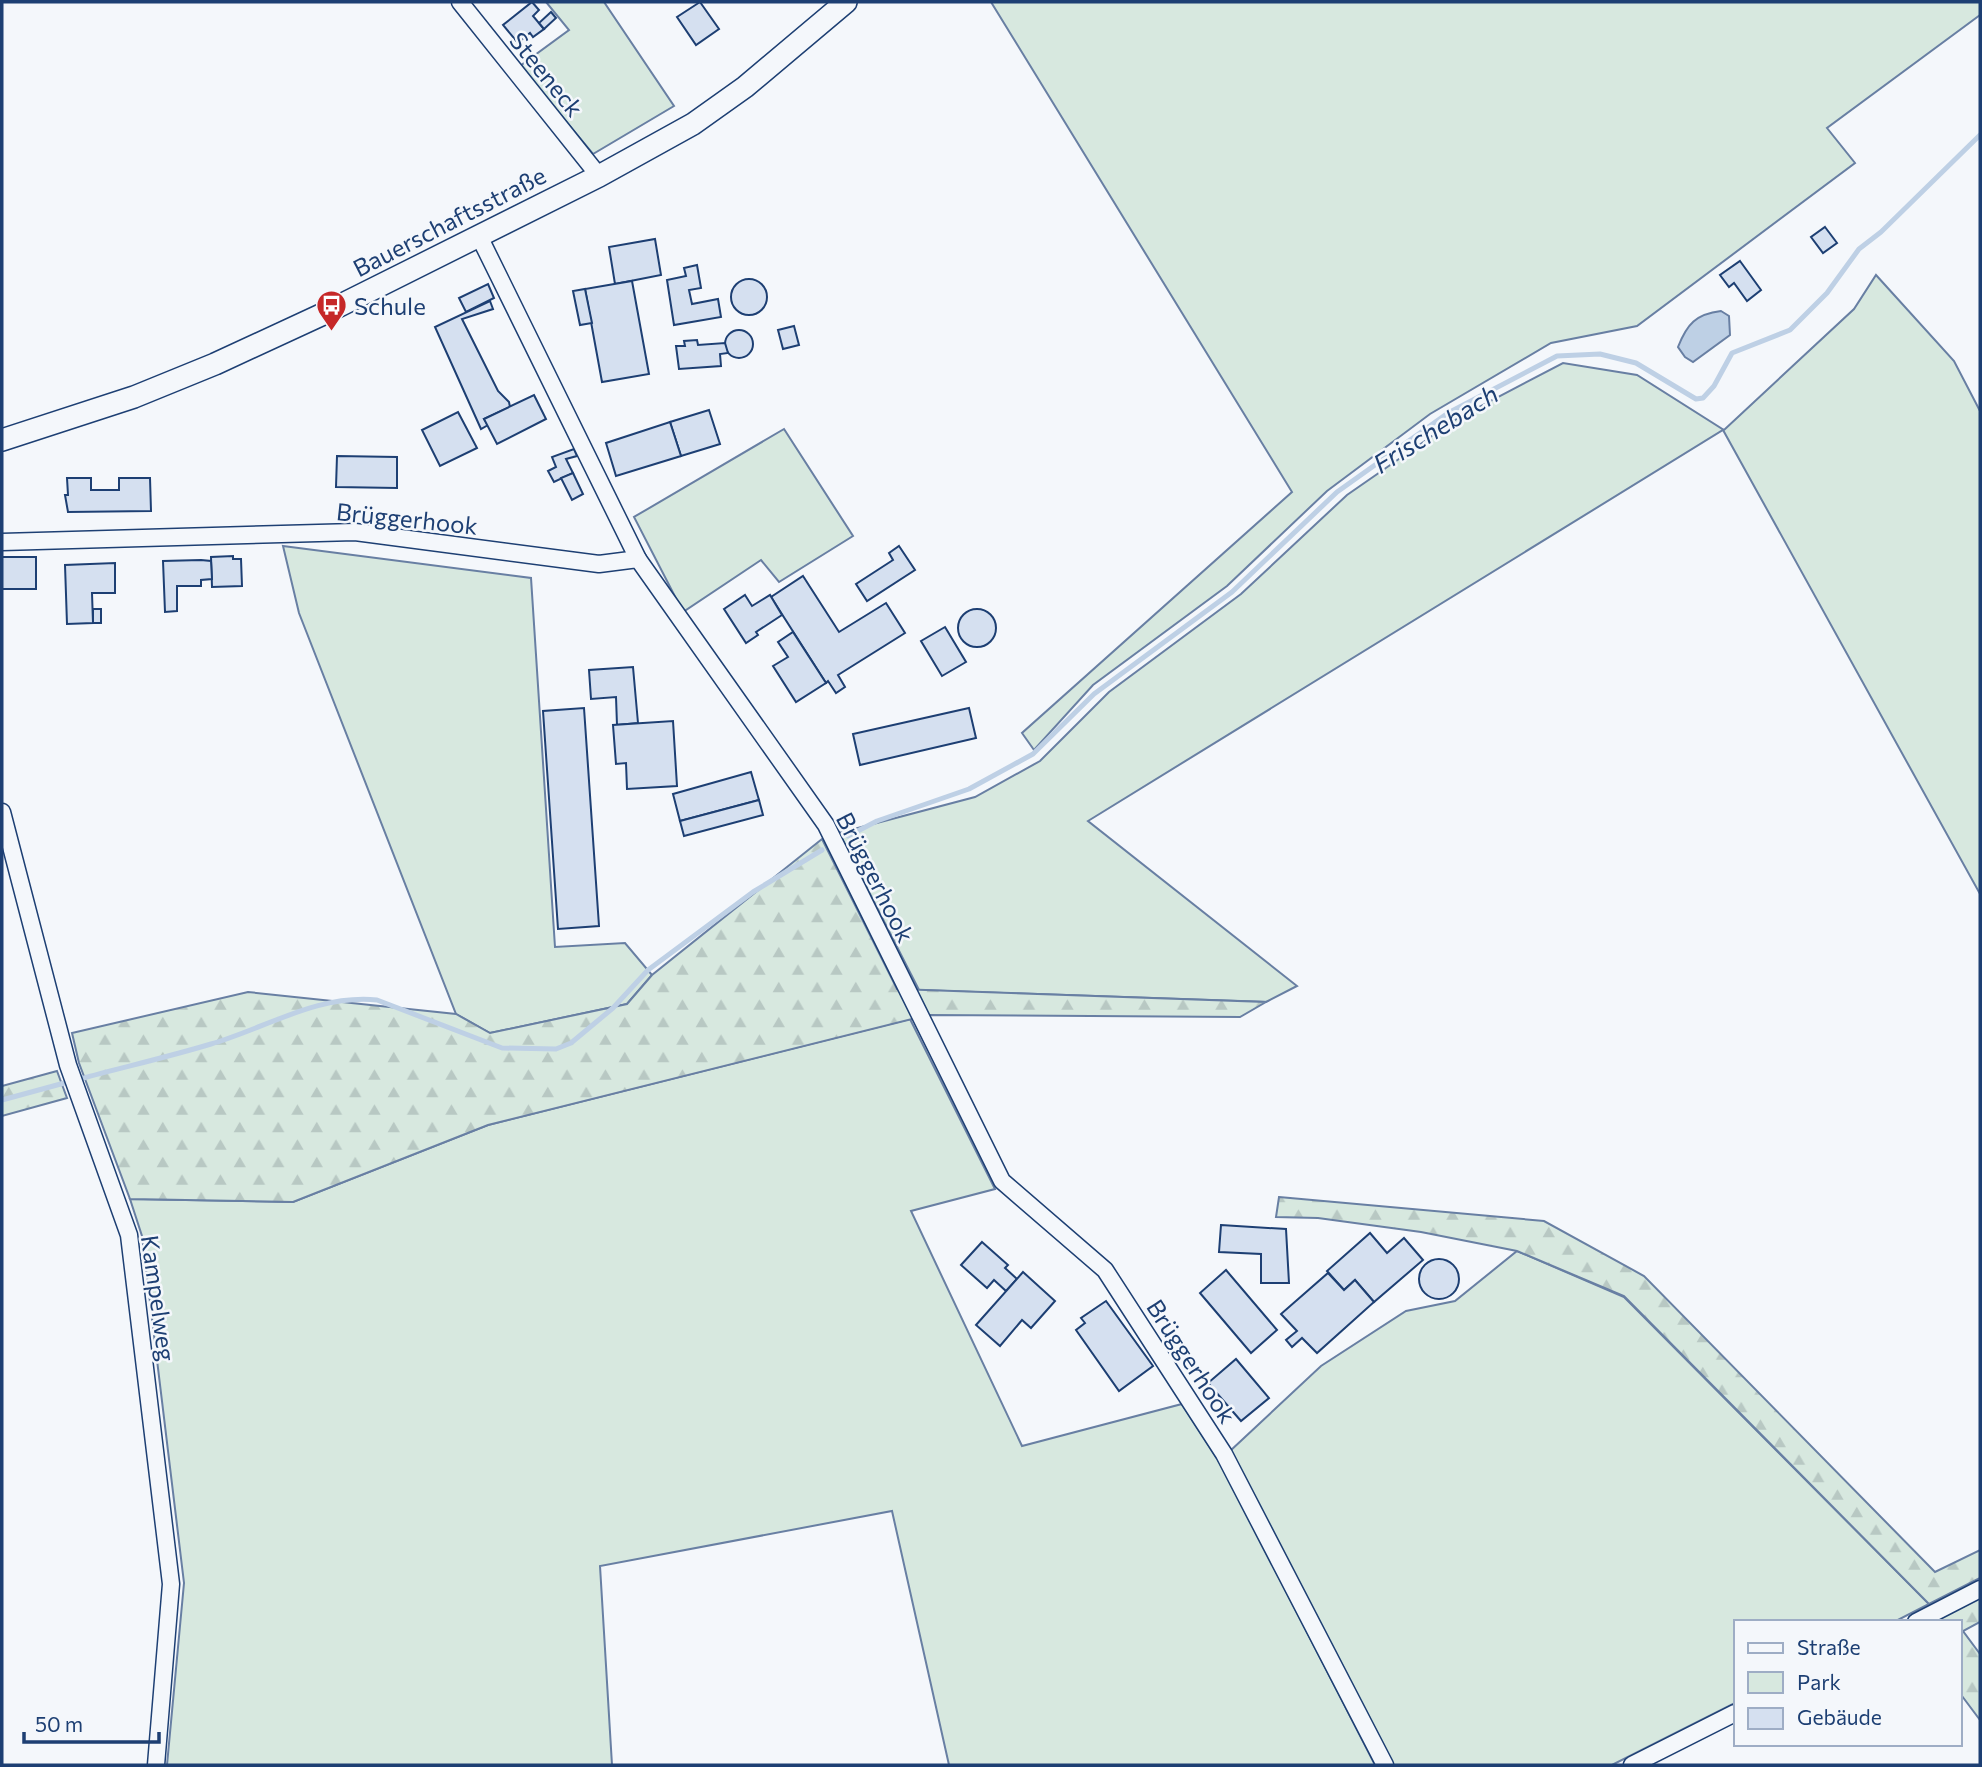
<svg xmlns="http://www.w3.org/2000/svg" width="1982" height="1767" viewBox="0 0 1982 1767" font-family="Commissioner,sans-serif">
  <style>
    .green { fill: #d7e8df; stroke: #687fa3; stroke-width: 2 }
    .forest { fill: url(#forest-firs); stroke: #687fa3; stroke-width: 2 }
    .water { fill: #bed0e5; stroke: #687fa3; stroke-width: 2 }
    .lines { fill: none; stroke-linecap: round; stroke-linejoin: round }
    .stream { stroke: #bed0e5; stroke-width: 5 }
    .building { fill: #d5e0f0; stroke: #1d3f73; stroke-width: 2 }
    .minor-casing { stroke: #1d3f73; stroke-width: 19 }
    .tertiary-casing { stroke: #1d3f73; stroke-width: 24 }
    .minor { stroke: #f4f7fb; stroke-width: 16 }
    .tertiary { stroke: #f4f7fb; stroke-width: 21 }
    .labels { text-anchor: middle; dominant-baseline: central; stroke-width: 5; stroke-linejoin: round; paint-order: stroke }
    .street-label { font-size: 24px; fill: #1d3f73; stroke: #f4f7fb }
    .poi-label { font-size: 24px; fill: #1d3f73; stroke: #f4f7fb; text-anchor: start }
    .water-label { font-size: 26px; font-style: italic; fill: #1d3f73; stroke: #f4f7fb }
  </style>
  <defs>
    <pattern id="forest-firs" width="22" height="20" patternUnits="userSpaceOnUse" patternTransform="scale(1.75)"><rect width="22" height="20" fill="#d7e8df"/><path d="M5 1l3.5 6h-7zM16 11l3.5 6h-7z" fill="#b8c8c3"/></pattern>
  </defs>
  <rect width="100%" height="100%" fill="#f4f7fb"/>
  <!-- green -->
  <g class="green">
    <path d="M546 2H604L674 106 593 154 520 66 569 30Z"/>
    <path d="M991 2H1980V15L1827 128 1855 163 1637 326 1551 343 1430 414 1327 491 1227 586 1093 685 1034 750 1022 733 1292 492Z"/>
    <path d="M1876 275 1954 361 1980 411V894L1723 430 1088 821 1297 986 1266 1002 919 990 839 833 975 797 1040 761 1109 692 1241 594 1347 495 1458 418 1563 363 1637 375 1724 430 1854 309Z"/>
    <path d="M784 429 853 536 779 582 761 560 683 612 634 517Z"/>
    <path d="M283 546 531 578 555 947 625 943 652 975 627 1004 490 1033 456 1014 299 613Z"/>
    <path d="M910 1019 995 1189 911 1211 1022 1446 1182 1404 1222 1466 1375 1765H949L892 1511 600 1566 612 1765H167L184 1583 142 1236 130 1199 293 1202 488 1125Z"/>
    <path d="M1517 1251 1624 1297 1929 1604 1894 1622H1735V1703L1612 1765H1392L1229 1452 1321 1366 1406 1311 1455 1301Z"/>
  </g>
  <!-- forest -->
  <g class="forest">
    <path d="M822 839 897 989 1266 1002 1240 1017 928 1015 488 1125 293 1202 130 1199 79 1063 72 1033 248 992 456 1014 490 1033 627 1004 652 975Z"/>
    <path d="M57 1071 67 1098 2 1116V1086Z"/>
    <path d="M1279 1197 1544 1221 1644 1276 1935 1572 1980 1550V1578L1929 1604 1624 1296 1517 1251 1421 1232 1318 1218 1276 1217Z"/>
    <path d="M1980 1598V1622L1963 1631 1980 1654V1720L1959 1692V1622H1932Z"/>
  </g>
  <!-- water -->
  <path class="water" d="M1721 311 1729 316 1730 335 1693 362 1685 357 1678 347C1687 324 1696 314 1721 311Z"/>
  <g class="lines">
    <!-- stream -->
    <g class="stream">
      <path d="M848 836 877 821 969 789 1033 754 1094 694 1232 592 1337 492 1448 413 1557 356 1600 354 1636 363 1696 399 1703 398 1714 386 1732 353 1790 330 1827 293 1859 249 1881 232 1980 135"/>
      <path d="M80 1079C124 1067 168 1057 211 1044 266 1028 318 994 377 1000L502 1048 556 1049 571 1043 613 1008 648 970 753 892 822 850"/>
      <path d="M2 1100 68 1082"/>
    </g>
  </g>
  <!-- building -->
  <g class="building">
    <path d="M532 2 539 10 533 16 544 29 533 37 530 33 518 43 503 25Z"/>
    <path d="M700 2 719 29 696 45 677 17Z"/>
    <path d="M551 12 556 18 544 29 539 23Z"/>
    <path d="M1825 227 1837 243 1823 253 1811 237Z"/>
    <path d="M655 239 661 275 615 284 609 247Z"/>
    <path d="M1740 261 1761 290 1747 301 1734 283 1729 287 1720 275Z"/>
    <path d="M697 265 701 288 689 290 692 304 718 299 721 317 674 325 667 280 686 276 684 268Z"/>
    <circle cx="749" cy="297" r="18"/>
    <path d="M632 281 649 374 602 382 585 289Z"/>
    <path d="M488 284 494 298 466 312 459 298Z"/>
    <path d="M585 289 592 323 580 325 573 291Z"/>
    <path d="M490 301 493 309 462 319 498 391 509 402 510 407 484 419 488 425 481 429 435 327Z"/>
    <path d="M794 326 799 345 783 349 778 330Z"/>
    <circle cx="739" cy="344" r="14"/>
    <path d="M697 340 698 345 725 343 728 353 720 354 721 366 679 369 676 346H685L684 341Z"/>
    <path d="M534 395 546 419 497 444 484 419Z"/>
    <path d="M709 410 720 444 681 456 670 422Z"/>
    <path d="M458 412 477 448 440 466 422 430Z"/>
    <path d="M670 422 681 456 616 476 606 443Z"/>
    <path d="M574 449 577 456 566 459 573 473 554 482 548 471 556 467 552 457Z"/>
    <path d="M337 456 397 457V488L336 487Z"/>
    <path d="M573 473 583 494 572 500 561 478Z"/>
    <path d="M67 478H91V490H119V478H150L151 511 68 512 65 495H68Z"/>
    <path d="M899 546 915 570 867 601 856 584 893 560 889 553Z"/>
    <path d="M233 556V559H241L242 586 212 587 211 557Z"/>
    <rect x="2" y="557" width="34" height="32"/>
    <path d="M201 560 211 561 212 579 201 580V586H177V611L165 612 163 561Z"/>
    <path d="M115 563V593H92L93 623 67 624 65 565Z"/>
    <path d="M803 576 839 632 886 603 905 633 838 675 845 687 836 693 828 681 826 683 771 597Z"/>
    <path d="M745 595 752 606 770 595 782 615 756 632 758 635 746 643 724 609Z"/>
    <circle cx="977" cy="628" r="19"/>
    <rect x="93" y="609" width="8" height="14"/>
    <path d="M945 627 966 662 942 676 921 641Z"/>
    <path d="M793 632 826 683 796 702 773 666 788 657 778 642Z"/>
    <path d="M633 667 638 723 617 725 616 697 591 699 589 670Z"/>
    <path d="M584 708 599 926 558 929 543 711Z"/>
    <path d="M969 708 976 738 860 765 853 734Z"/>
    <path d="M673 721 677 786 627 789 626 763 616 764 613 725Z"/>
    <path d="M751 772 759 800 680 821 673 794Z"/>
    <path d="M759 800 763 815 684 836 680 821Z"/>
    <path d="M1221 1225 1286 1229 1289 1283H1261V1254L1219 1252Z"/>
    <path d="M1370 1233 1387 1253 1404 1238 1423 1260 1374 1302 1355 1280 1344 1290 1327 1271Z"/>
    <path d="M982 1242 1008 1265 1005 1268 1017 1279 1006 1291 994 1280 987 1288 961 1265Z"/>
    <circle cx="1439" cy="1279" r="20"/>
    <path d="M1226 1270 1277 1330 1251 1353 1200 1293Z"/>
    <path d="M1023 1272 1055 1301 1031 1328 1022 1320 1000 1346 976 1325Z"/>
    <path d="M1328 1273 1344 1290 1355 1280 1374 1302 1317 1353 1302 1338 1292 1347 1286 1340 1297 1331 1281 1314Z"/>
    <path d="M1106 1301 1153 1366 1119 1391 1076 1330 1085 1323 1081 1318Z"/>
    <path d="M1236 1359 1269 1398 1241 1421 1208 1383Z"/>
  </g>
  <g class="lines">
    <defs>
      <g id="minor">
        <path d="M460 2 599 176"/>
        <path d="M479 236 638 559"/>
        <path d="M2 542 355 532 599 564 638 559 826 825 1002 1181 1105 1270 1224 1454 1385 1765"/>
        <path d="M2 812 68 1065 129 1235 171 1584 156 1765"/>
        <path d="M1916 1622 1980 1589"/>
        <path d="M1632 1765 1735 1713"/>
      </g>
      <path id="tertiary" d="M2 440 134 397 215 364 321 315 599 176 693 124 745 87 846 2"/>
    </defs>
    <!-- minor casing -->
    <use href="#minor" class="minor-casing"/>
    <!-- tertiary casing -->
    <use href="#tertiary" class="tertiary-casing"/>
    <!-- minor -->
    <use href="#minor" class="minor"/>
    <!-- tertiary -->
    <use href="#tertiary" class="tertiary"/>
  </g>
  <!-- icons -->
  <defs>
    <symbol id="bus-pin" viewBox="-11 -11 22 30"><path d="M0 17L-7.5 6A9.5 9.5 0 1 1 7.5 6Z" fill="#c62828" stroke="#f4f7fb"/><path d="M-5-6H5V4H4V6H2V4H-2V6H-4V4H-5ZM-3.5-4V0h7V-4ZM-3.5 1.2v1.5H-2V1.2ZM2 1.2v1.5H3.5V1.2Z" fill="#fff"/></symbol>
  </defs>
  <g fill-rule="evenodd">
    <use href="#bus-pin" x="314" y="288" width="35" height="47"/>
  </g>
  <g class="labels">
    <!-- street labels -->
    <g class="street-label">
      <text transform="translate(547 74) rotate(51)">Steeneck</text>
      <text transform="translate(449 221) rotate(-27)">Bauerschaftsstraße</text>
      <text transform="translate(407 518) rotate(6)">Brüggerhook</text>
      <text transform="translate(876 877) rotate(63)">Brüggerhook</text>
      <text transform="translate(159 1298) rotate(82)">Kampelweg</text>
      <text transform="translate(1192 1361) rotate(57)">Brüggerhook</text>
    </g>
    <!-- poi labels -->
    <g class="poi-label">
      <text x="354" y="305">Schule</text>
    </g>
    <!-- water labels -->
    <g class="water-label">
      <text transform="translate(1435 428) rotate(-32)">Frischebach</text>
    </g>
  </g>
  <!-- border -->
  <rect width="1982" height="1767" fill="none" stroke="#1d3f73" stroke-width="7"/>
  <!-- legend -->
  <rect x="1734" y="1620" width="228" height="126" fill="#f4f7fb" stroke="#9eadc5" stroke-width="2"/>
  <rect x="1748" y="1643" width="35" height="10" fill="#f4f7fb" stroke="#9eadc5" stroke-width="2"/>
  <text x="1797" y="1655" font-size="21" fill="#1d3f73">Straße</text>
  <rect x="1748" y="1672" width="35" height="21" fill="#d7e8df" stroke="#9eadc5" stroke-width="2"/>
  <text x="1797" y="1690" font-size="21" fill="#1d3f73">Park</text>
  <rect x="1748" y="1708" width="35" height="21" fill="#d5e0f0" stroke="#9eadc5" stroke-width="2"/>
  <text x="1797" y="1725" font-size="21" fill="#1d3f73">Gebäude</text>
  <!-- scale -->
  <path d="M24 1732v10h135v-10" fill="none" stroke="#1d3f73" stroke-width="3.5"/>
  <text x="35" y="1732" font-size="21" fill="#1d3f73" stroke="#f4f7fb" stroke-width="5" paint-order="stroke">50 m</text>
</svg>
